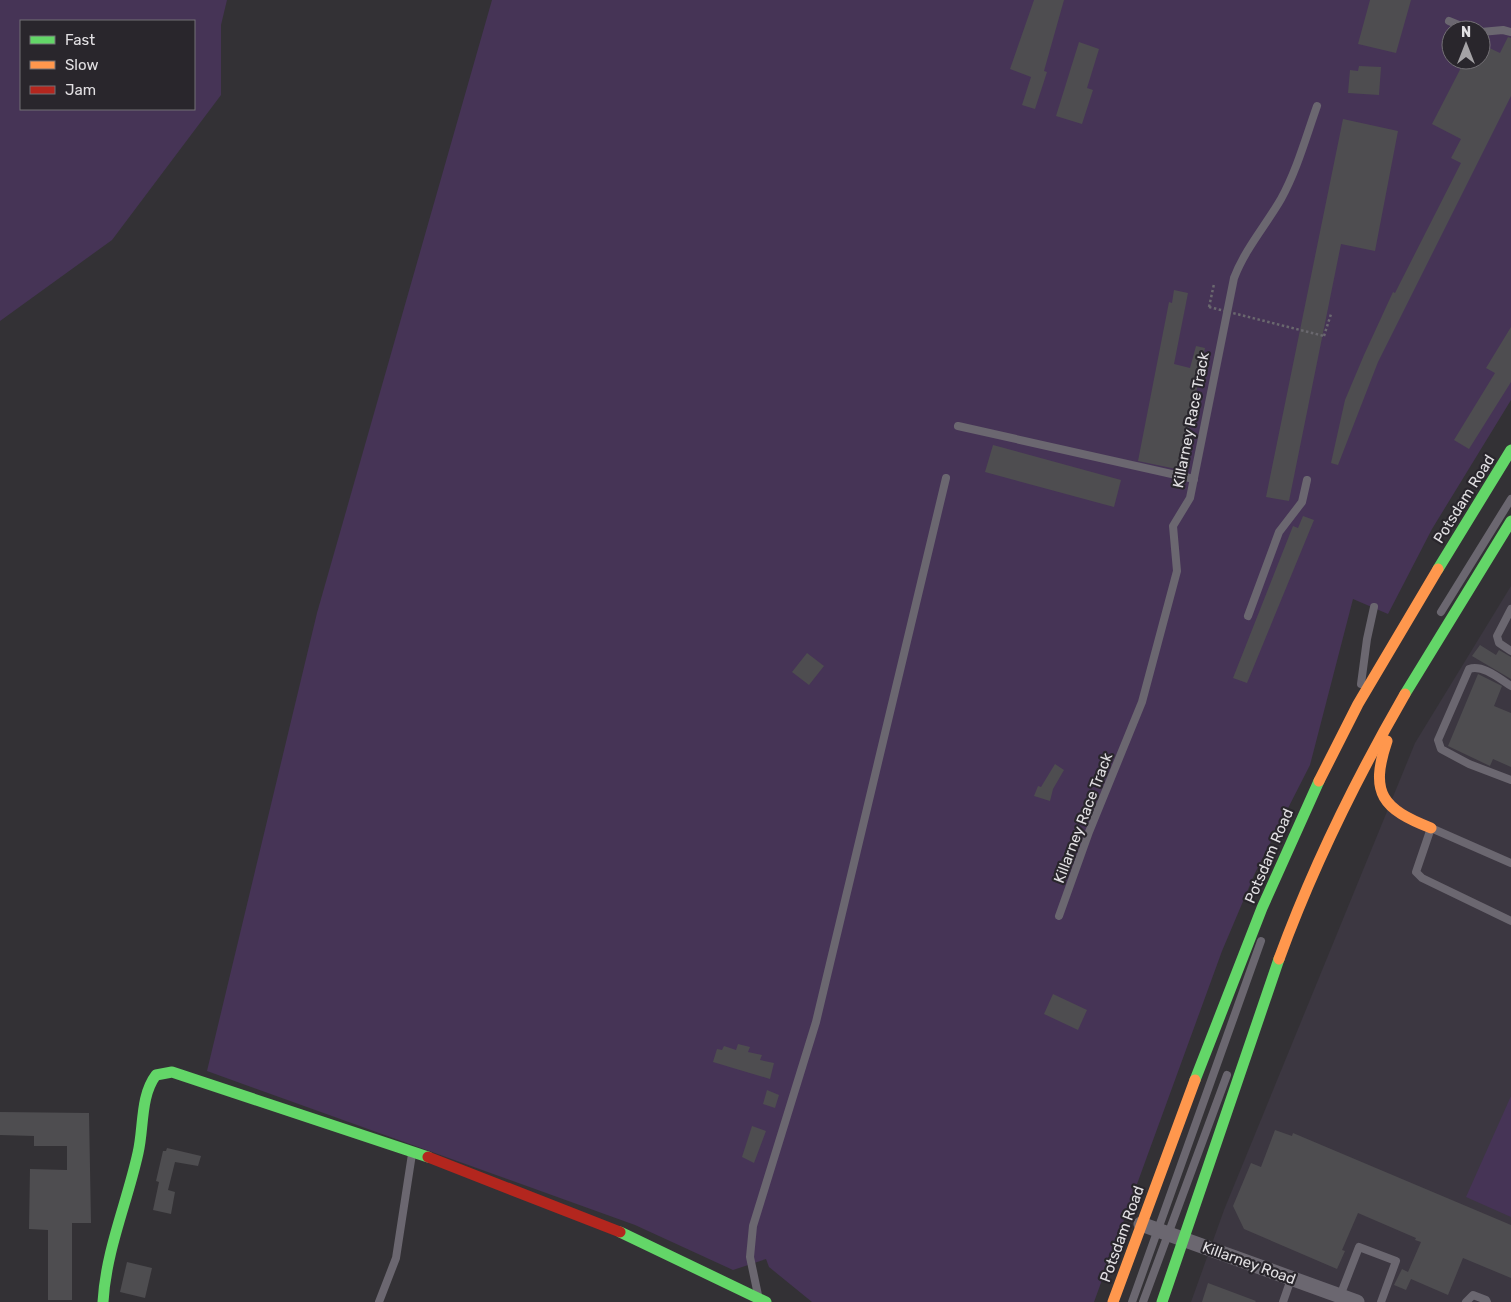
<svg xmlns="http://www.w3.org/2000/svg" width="1511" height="1302" viewBox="0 0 1511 1302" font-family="Rubik,sans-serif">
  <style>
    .built { fill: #3c3741 }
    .green { fill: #463456; fill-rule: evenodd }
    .building { fill: #4e4d50 }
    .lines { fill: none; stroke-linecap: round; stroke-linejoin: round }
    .path { stroke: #6a686e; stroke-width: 2.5; stroke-dasharray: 2.5 2.5; stroke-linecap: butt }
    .lane { stroke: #6b6770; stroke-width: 8 }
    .street { stroke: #6b6770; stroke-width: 15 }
    .fast { stroke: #63d668; stroke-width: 11 }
    .slow { stroke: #ff974d; stroke-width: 11 }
    .jam { stroke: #b3261e; stroke-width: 11 }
    .path-bridge { stroke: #6a686e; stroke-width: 2.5; stroke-dasharray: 2.5 2.5; stroke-linecap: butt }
    .labels { text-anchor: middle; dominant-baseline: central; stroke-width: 4.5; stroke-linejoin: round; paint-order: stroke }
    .street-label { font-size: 15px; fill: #e2e0e3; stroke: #29262c }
  </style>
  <rect width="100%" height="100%" fill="#333135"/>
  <!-- built -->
  <path class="built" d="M1511 586V1302H1191L1224 1210 1415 743Z"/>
  <!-- green -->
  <g class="green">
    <path d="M0 0H227L221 25V95L112 240 0 321ZM21 21H194V109H21Z"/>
    <path d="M492 0H1511V400L1432 529 1388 614 1353 599 1310 765 1255 873 1222 951 1094 1302H812L769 1267 766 1259 733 1270 635 1225 207 1071 317 613ZM1451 30H1481V60H1451Z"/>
    <path d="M1511 1096V1217L1466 1197Z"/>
  </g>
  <!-- building -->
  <g class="building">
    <path d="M1034 0H1064L1044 71 1047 72 1035 109 1022 105 1031 77 1010 69Z"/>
    <path d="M1370 0H1411L1396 53 1358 44Z"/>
    <path d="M1508 37 1511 38V96L1378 362 1338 465 1331 463 1345 400 1364 355 1393 292 1395 293 1461 163 1451 158 1461 139 1432 124 1465 60H1481V44L1500 53Z"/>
    <path d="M1079 42 1099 49 1087 88 1093 90 1082 124 1056 116Z"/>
    <path d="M1359 66 1381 67 1379 95 1348 93 1350 70 1358 71Z"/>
    <path d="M1343 119 1398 131 1375 251 1341 244 1289 501 1266 497Z"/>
    <path d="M1174 290 1188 293 1174 364 1190 368 1196 346 1205 348 1181 470 1138 461 1169 302 1172 303Z"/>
    <path d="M1511 327V382L1469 449 1454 440 1495 373 1486 368Z"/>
    <path d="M993 445 1121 480 1114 507 985 472Z"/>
    <path d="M1303 516 1314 520 1247 683 1233 678 1293 526 1298 528Z"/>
    <path d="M1480 645 1496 655 1499 650 1511 657V679L1472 656Z"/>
    <path d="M807 653 824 666 809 685 792 672Z"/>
    <path d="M1478 674 1502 686 1494 706 1511 713V767L1493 759 1490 766 1448 746Z"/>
    <path d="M1055 764 1064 770 1053 789 1050 801 1034 796 1038 786 1041 787Z"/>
    <path d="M1053 994 1087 1010 1078 1030 1044 1014Z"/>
    <path d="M738 1044 750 1047 748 1052 762 1055 760 1060 774 1063 770 1079 713 1062 717 1049 722 1050 724 1046 736 1050Z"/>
    <path d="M767 1090 779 1095 775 1108 763 1104Z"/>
    <path d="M0 1112 89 1113 91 1223H72V1300H48V1230L29 1229 30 1169 67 1170V1146H34V1136L0 1135Z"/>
    <path d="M752 1126 766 1131 754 1163 742 1157Z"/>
    <path d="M1275 1130 1292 1136 1293 1133 1511 1225V1278L1463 1258 1448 1295 1411 1279 1406 1290 1394 1285 1402 1269 1408 1272 1421 1242 1415 1240 1416 1238 1358 1213 1342 1250 1345 1251 1337 1269 1244 1229 1233 1206 1251 1163 1261 1167Z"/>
    <path d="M167 1148 201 1156 198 1166 175 1162 168 1190 175 1192 171 1214 153 1210 159 1182 156 1181 163 1151H166Z"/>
    <path d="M127 1262 152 1268 145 1298 120 1292Z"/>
    <path d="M1208 1283 1256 1301 1255 1302H1202Z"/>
  </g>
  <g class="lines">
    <!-- path -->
    <g class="path">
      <path d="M1209 307 1214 284"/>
      <path d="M1324 336 1331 314"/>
    </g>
    <!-- lane -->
    <g class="lane">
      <path d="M1449 21 1471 30"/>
      <path d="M1481 32 1503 30 1511 32"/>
      <path d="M958 426 1194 479"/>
      <path d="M1511 609 1497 636 1499 643 1511 651"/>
      <path d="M1441 612 1511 499"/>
      <path d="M1248 616 1279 532 1302 502 1307 480"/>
      <path d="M1361 684 1367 639 1374 607"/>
      <path d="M1511 686C1500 679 1483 664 1469 669L1438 740 1441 749 1469 764 1511 780"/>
      <path d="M1511 863 1431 828 1416 872 1422 878 1511 921"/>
      <path d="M1059 916 1089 832 1142 702 1177 571 1173 526 1190 498 1234 278C1245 249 1266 225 1281 199 1297 170 1306 137 1317 106"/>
      <path d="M758 1295 750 1257 753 1226 816 1022 946 478"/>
      <path d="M1340 1296 1359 1247 1396 1261 1381 1302"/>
      <path d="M379 1302 396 1258 412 1154"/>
      <path d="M1132 1302 1261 941"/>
      <path d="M1143 1302 1227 1075"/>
      <path d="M1283 1302 1291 1279"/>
      <path d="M1466 1302 1473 1295 1486 1300 1487 1302"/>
    </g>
    <!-- street -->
    <path class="street" d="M1141 1224 1357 1302"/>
    <!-- fast -->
    <g class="fast">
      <path d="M1438 569 1511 450"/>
      <path d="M1405 694 1511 521"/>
      <path d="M1195 1080 1262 908 1319 781"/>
      <path d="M620 1232 766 1302"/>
      <path d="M103 1302C106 1250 127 1203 138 1153 144 1128 140 1096 156 1075L172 1072 428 1157"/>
      <path d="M1162 1302 1279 959"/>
    </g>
    <!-- slow -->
    <g class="slow">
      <path d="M1387 741C1369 794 1383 809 1431 828"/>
      <path d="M1319 781 1358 704 1438 569"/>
      <path d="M1279 959C1313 866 1356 779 1405 694"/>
      <path d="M1113 1302 1195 1080"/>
    </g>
    <!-- jam -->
    <path class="jam" d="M428 1157 620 1232"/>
    <!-- path-bridge -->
    <path class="path-bridge" d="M1209 307 1324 336"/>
  </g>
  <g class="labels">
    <!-- street labels -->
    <g class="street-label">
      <text transform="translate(1191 420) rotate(-79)">Killarney Race Track</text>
      <text transform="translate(1464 499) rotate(-58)">Potsdam Road</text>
      <text transform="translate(1083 818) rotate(-69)">Killarney Race Track</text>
      <text transform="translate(1269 856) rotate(-67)">Potsdam Road</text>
      <text transform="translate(1122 1234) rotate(-70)">Potsdam Road</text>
      <text transform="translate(1249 1263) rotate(20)">Killarney Road</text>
    </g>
  </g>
  <!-- legend -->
  <rect x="20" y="20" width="175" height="90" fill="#29262c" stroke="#737075"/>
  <rect x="30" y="36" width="25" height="8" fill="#63d668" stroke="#737075"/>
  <text x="65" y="45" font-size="15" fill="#e2e0e3">Fast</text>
  <rect x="30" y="61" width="25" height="8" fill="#ff974d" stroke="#737075"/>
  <text x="65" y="70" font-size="15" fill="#e2e0e3">Slow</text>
  <rect x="30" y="86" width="25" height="8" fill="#b3261e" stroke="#737075"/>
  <text x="65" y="95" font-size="15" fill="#e2e0e3">Jam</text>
  <!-- north arrow -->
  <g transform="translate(1466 45)"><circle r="24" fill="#29262c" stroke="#737075"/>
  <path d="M0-4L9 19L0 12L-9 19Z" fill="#a5a3a6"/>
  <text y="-8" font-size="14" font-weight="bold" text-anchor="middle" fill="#e2e0e3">N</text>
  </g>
</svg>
